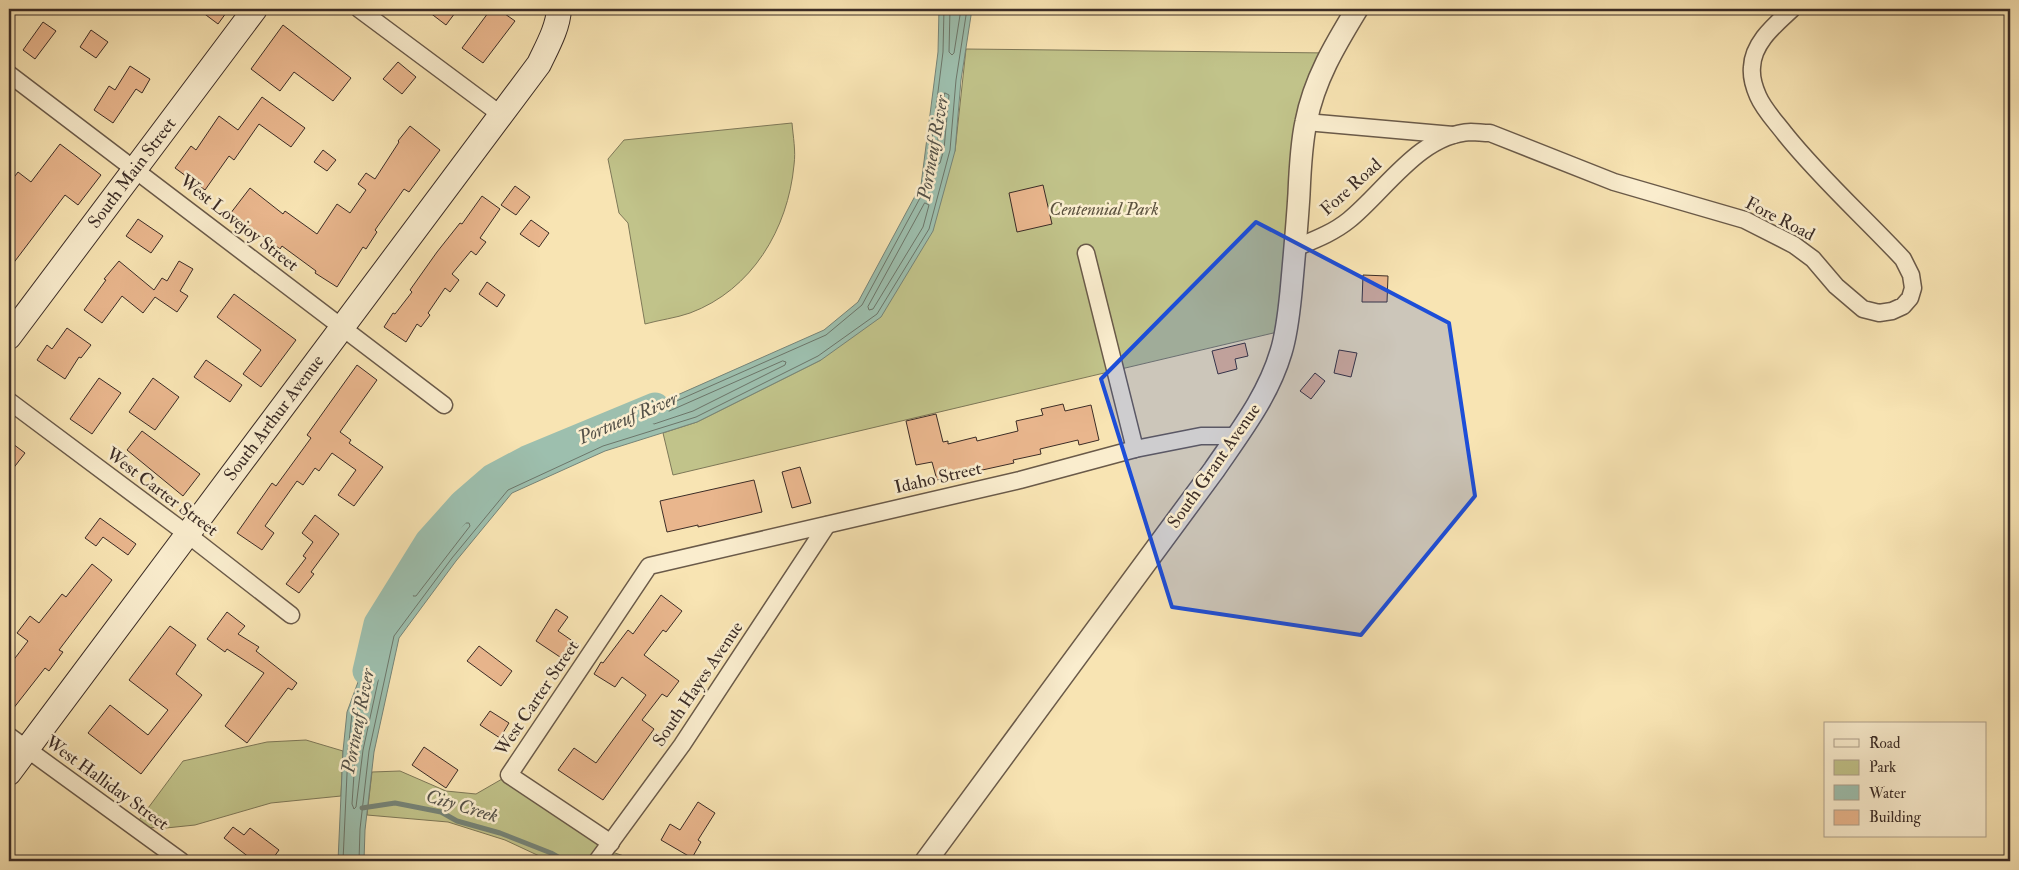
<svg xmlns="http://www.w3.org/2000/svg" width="2019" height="870" viewBox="0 0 2019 870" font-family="'IM FELL Double Pica',serif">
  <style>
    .green { fill: #c1c38a; stroke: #7e7858 }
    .water { fill: #9dbfae; stroke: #768478 }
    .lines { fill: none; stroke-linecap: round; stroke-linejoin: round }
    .shore { stroke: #6c766a; stroke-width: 1 }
    .stream { stroke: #768478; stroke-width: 5 }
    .river { stroke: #9dbfae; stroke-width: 29 }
    .building { fill: #e9b68d; stroke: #3b2c26 }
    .minor-casing { stroke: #6a5a49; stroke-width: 19 }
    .tertiary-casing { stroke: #6a5a49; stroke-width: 24 }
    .secondary-casing { stroke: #3b2c26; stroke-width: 26 }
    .minor { stroke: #faedce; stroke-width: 16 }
    .tertiary { stroke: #faedce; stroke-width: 21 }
    .secondary { stroke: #faedce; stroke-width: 24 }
    .marked { fill: #1d4ed8; fill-opacity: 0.2; stroke: #1d4ed8; stroke-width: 4; stroke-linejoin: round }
    .labels { text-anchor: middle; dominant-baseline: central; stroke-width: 5; stroke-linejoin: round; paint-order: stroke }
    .street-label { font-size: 18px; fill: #3b2c26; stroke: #faedce }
    .park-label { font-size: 18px; font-style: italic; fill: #5c523f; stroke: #faedce }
    .water-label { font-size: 19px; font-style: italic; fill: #545148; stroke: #faedce }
  </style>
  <rect width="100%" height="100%" fill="#f8e4b3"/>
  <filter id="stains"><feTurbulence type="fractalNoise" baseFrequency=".004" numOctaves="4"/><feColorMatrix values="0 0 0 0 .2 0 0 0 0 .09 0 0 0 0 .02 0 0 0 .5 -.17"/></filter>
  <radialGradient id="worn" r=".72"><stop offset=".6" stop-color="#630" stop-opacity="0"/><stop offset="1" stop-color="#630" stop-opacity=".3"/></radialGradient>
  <!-- green -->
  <g class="green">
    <path d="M966 49 1330 53 1315 87 1286 330 673 475 663 433 697 422 821 360 955 151Z"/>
    <path d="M792 123C793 136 796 151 794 165 788 229 752 290 690 313 676 318 659 320 645 324L628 223 619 213 608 159 624 140Z"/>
    <path d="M306 740 343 751 341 796 271 803 195 825 166 828 134 827 183 761 267 742Z"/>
    <path d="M400 771 446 791 476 794 509 775 611 843 606 850 639 861H550L505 840 448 822 367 815 372 772Z"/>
  </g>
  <!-- water -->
  <path class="water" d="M939 9H972L961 80 955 151 933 231 881 317 821 360 697 422 605 451 512 493 456 561 399 638 374 752 365 830 364 861H338L343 751 347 712 376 633 429 542 506 471 824 330 858 302 921 185 938 52Z"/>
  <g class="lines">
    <!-- shore -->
    <g class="shore">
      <path d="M950 9 949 52 952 55 954 53 961 9"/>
      <path d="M945 93 949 95 944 149 940 163 938 165 935 162Z"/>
      <path d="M925 203 929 205 923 227 873 309 869 310 868 307Z"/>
      <path d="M783 361 786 362 785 365 693 411 654 424 651 422 652 419Z"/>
      <path d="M466 523H469L470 526 416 596H413L412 593 437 549Z"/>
      <path d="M380 660 382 663 363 750 356 807 354 809 352 804 358 715 377 662Z"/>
      <path d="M343 861 348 752 352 713 380 635 433 545 509 475 826 335 862 305 926 187 943 52 944 9"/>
      <path d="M359 861 360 829 369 751 394 636 452 558 508 490 603 446 696 417 818 356 877 314 929 229 950 150 956 80 967 9"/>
    </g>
    <!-- stream -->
    <path class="stream" d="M362 808 395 803 441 812 457 821 500 833 551 853 565 861"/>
    <!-- river -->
    <path class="river" d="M367 671 378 624 429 542 463 504 493 478 527 460 655 407"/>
  </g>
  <!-- building -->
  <g class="building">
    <path d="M198 9H229L218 24Z"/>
    <path d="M425 9H458L446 25Z"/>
    <path d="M491 9H498L515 21 483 63 462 48Z"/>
    <path d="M43 22 56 31 35 59 23 50Z"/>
    <path d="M283 25 351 78 333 101 294 72 280 91 251 69Z"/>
    <path d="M91 30 108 42 96 58 80 47Z"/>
    <path d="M398 62 416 77 402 94 383 79Z"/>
    <path d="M130 66 150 79 142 93 136 89 113 123 94 110 109 86 115 90Z"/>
    <path d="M262 97 305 128 291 147 259 124 234 160 229 156 205 190 175 168 191 146 196 150 219 116 238 130Z"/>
    <path d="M410 126 440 150 409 192 404 189 375 230 377 232 366 249 363 247 337 287 315 273 316 271 282 246 280 249 249 226 248 228 230 214 250 188 283 214 285 211 317 234 337 204 350 213 366 190 358 184 366 173 375 179 399 142 398 141Z"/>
    <path d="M60 144 101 175 78 205 65 195 9 269V184L18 172 31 182Z"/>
    <path d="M323 150 336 160 327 171 314 162Z"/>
    <path d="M1043 185 1052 224 1017 232 1009 193Z"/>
    <path d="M515 186 530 197 516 215 501 205Z"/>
    <path d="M482 196 500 209 480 238 486 242 476 255 471 251 452 274 459 280 450 292 445 288 428 313 430 315 421 327 417 324 406 342 384 327 393 313 395 314 412 292 410 290 437 252 460 223 462 224Z"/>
    <path d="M138 219 163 236 151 253 126 236Z"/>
    <path d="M531 220 549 233 539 247 520 234Z"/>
    <path d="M119 261 154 290 162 278 167 281 179 261 193 269 180 291 188 296 177 312 155 297 143 313 122 296 102 323 84 310 106 280 104 279Z"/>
    <path d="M1363 275 1388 276 1387 302H1362Z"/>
    <path d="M487 282 505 295 497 307 479 294Z"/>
    <path d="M234 294 296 340 261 387 243 374 261 350 217 317Z"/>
    <path d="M67 328 91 345 81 358 79 357 65 379 37 360 47 345 52 349Z"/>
    <path d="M1245 343 1248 356 1235 359 1237 369 1218 374 1212 351Z"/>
    <path d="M1339 350 1357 353 1351 377 1334 373Z"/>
    <path d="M206 360 242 385 230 402 194 377Z"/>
    <path d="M357 365 377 380 340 432 351 440 349 443 383 467 354 506 338 495 356 470 332 453 319 471 315 468 303 485 297 481 265 526 274 533 262 550 237 533 272 483 276 486 311 438 307 435Z"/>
    <path d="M1315 373 1325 381 1311 399 1300 391Z"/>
    <path d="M99 378 121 393 92 434 70 419Z"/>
    <path d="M153 378 179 397 155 430 129 412Z"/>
    <path d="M1063 404 1065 411 1091 405 1099 440 1079 445 1078 440 1040 449 1041 454 1013 460 1014 463 937 480 932 462 916 465 906 421 936 414 943 442 948 441V444L976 437 977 441 1018 431 1016 421 1043 415 1041 409Z"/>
    <path d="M142 431 200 474 183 496 127 450Z"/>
    <path d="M9 441 25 453 9 474Z"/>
    <path d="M800 467 811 503 792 508 782 472Z"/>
    <path d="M754 480 762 512 698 527V525L667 532 660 501Z"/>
    <path d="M315 515 339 534 311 572 314 574 299 593 286 584 306 558 303 556 313 542 302 533Z"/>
    <path d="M100 518 136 544 128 555 103 537 96 546 85 538Z"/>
    <path d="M92 564 112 580 59 650 63 652 49 671 45 668 9 714V666L28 641 17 633 30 616 39 623 62 594 66 597Z"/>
    <path d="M661 595 682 611 666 632 663 630 644 655 679 681 667 697 662 694 642 720 654 729 603 800 558 770 574 748 596 763 646 695 622 677 615 687 594 674 601 662 603 663 628 630 633 634Z"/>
    <path d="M556 609 568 617 558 631 577 644 566 661 536 641Z"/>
    <path d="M227 612 245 626 238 634 259 647 256 651 297 683 292 690 288 688 247 743 225 726 264 673 227 649 225 652 207 639Z"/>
    <path d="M170 626 196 645 176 674 202 695 141 774 88 733 110 705 148 735 168 710 129 680Z"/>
    <path d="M479 646 512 671 501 686 467 661Z"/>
    <path d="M490 711 509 723 500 738 480 725Z"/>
    <path d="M424 747 458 770 446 788 412 765Z"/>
    <path d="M698 802 715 813 698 840 701 842 692 858 661 840 670 824 680 830Z"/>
    <path d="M233 827 244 835 250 828 279 850 271 861H254L224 838Z"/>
  </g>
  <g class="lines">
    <defs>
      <g id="minor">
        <path d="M359 9 500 114"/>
        <path d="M9 74 444 405"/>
        <path d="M1306 122 1453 135"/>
        <path d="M1295 248C1314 240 1333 233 1349 220 1385 191 1420 134 1471 132 1477 132 1483 133 1490 133L1614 182 1745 220 1794 245 1813 259 1836 286 1863 309 1879 313 1892 311 1903 306 1910 298 1913 288 1911 275 1903 259C1864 217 1821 179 1785 134 1776 122 1764 110 1758 96 1754 87 1751 77 1752 67 1753 42 1776 24 1792 9"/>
        <path d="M1086 253 1135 449"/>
        <path d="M9 401 187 534 291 615"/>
        <path d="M9 736 181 861"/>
        <path d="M611 843 509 775 649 566 1020 480 1135 449 1201 436H1237"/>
        <path d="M597 861 682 745 827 525"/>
      </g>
      <path id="tertiary" d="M926 861 1214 470C1240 432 1268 396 1281 352 1287 333 1289 312 1291 292 1294 259 1297 227 1299 194 1300 170 1301 145 1306 122 1314 80 1335 45 1357 9"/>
      <g id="secondary">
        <path d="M9 337 255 9"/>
        <path d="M9 773 539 64C547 47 558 28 559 9"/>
      </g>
    </defs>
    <!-- minor casing -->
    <use href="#minor" class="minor-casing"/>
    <!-- tertiary casing -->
    <use href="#tertiary" class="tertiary-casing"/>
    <!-- secondary casing -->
    <use href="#secondary" class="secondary-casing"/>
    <!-- minor -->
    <use href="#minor" class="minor"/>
    <!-- tertiary -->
    <use href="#tertiary" class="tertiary"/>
    <!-- secondary -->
    <use href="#secondary" class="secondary"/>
  </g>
  <!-- marked area -->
  <path class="marked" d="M1256 222 1449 323 1475 496 1361 635 1172 607 1101 379Z"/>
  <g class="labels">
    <!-- street labels -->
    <g class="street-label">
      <text transform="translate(132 173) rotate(-53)">South Main Street</text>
      <text transform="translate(1351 187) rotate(-42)">Fore Road</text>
      <text transform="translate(1780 219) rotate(27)">Fore Road</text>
      <text transform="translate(239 223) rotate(38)">West Lovejoy Street</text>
      <text transform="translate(274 418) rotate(-53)">South Arthur Avenue</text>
      <text transform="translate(1214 466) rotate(-55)">South Grant Avenue</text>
      <text transform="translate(938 478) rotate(-13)">Idaho Street</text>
      <text transform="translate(162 492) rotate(37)">West Carter Street</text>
      <text transform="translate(698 684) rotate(-56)">South Hayes Avenue</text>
      <text transform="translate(537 698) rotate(-56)">West Carter Street</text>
      <text transform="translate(107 783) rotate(36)">West Halliday Street</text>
    </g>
    <!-- park labels -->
    <g class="park-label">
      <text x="1104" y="209">Centennial Park</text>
    </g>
    <!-- water labels -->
    <g class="water-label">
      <text transform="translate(933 148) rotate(-80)">Portneuf River</text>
      <text transform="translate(628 418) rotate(-23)">Portneuf River</text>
      <text transform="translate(358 721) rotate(-79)">Portneuf River</text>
      <text transform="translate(462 806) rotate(17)">City Creek</text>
    </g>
  </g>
  <!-- margin -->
  <rect width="2019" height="870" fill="none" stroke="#f8e4b3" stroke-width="30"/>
  <rect x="10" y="10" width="1999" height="850" fill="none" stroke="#3b2c26" stroke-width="2.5"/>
  <rect x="15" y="15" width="1989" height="840" fill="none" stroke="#3b2c26"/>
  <!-- legend -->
  <rect x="1824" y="722" width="162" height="115" fill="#faedce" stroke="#aea08b"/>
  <rect x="1834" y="739" width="25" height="8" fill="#faedce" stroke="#aea08b"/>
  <text x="1869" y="748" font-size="15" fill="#3b2c26">Road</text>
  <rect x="1834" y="760" width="25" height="15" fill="#c1c38a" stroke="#aea08b"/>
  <text x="1869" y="772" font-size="15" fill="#3b2c26">Park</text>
  <rect x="1834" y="785" width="25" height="15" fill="#9dbfae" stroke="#aea08b"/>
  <text x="1869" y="798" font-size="15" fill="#3b2c26">Water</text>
  <rect x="1834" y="810" width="25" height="15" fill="#e9b68d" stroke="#aea08b"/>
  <text x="1869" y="822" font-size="15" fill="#3b2c26">Building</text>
  <rect width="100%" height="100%" filter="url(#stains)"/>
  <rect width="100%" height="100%" fill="url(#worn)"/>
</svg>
